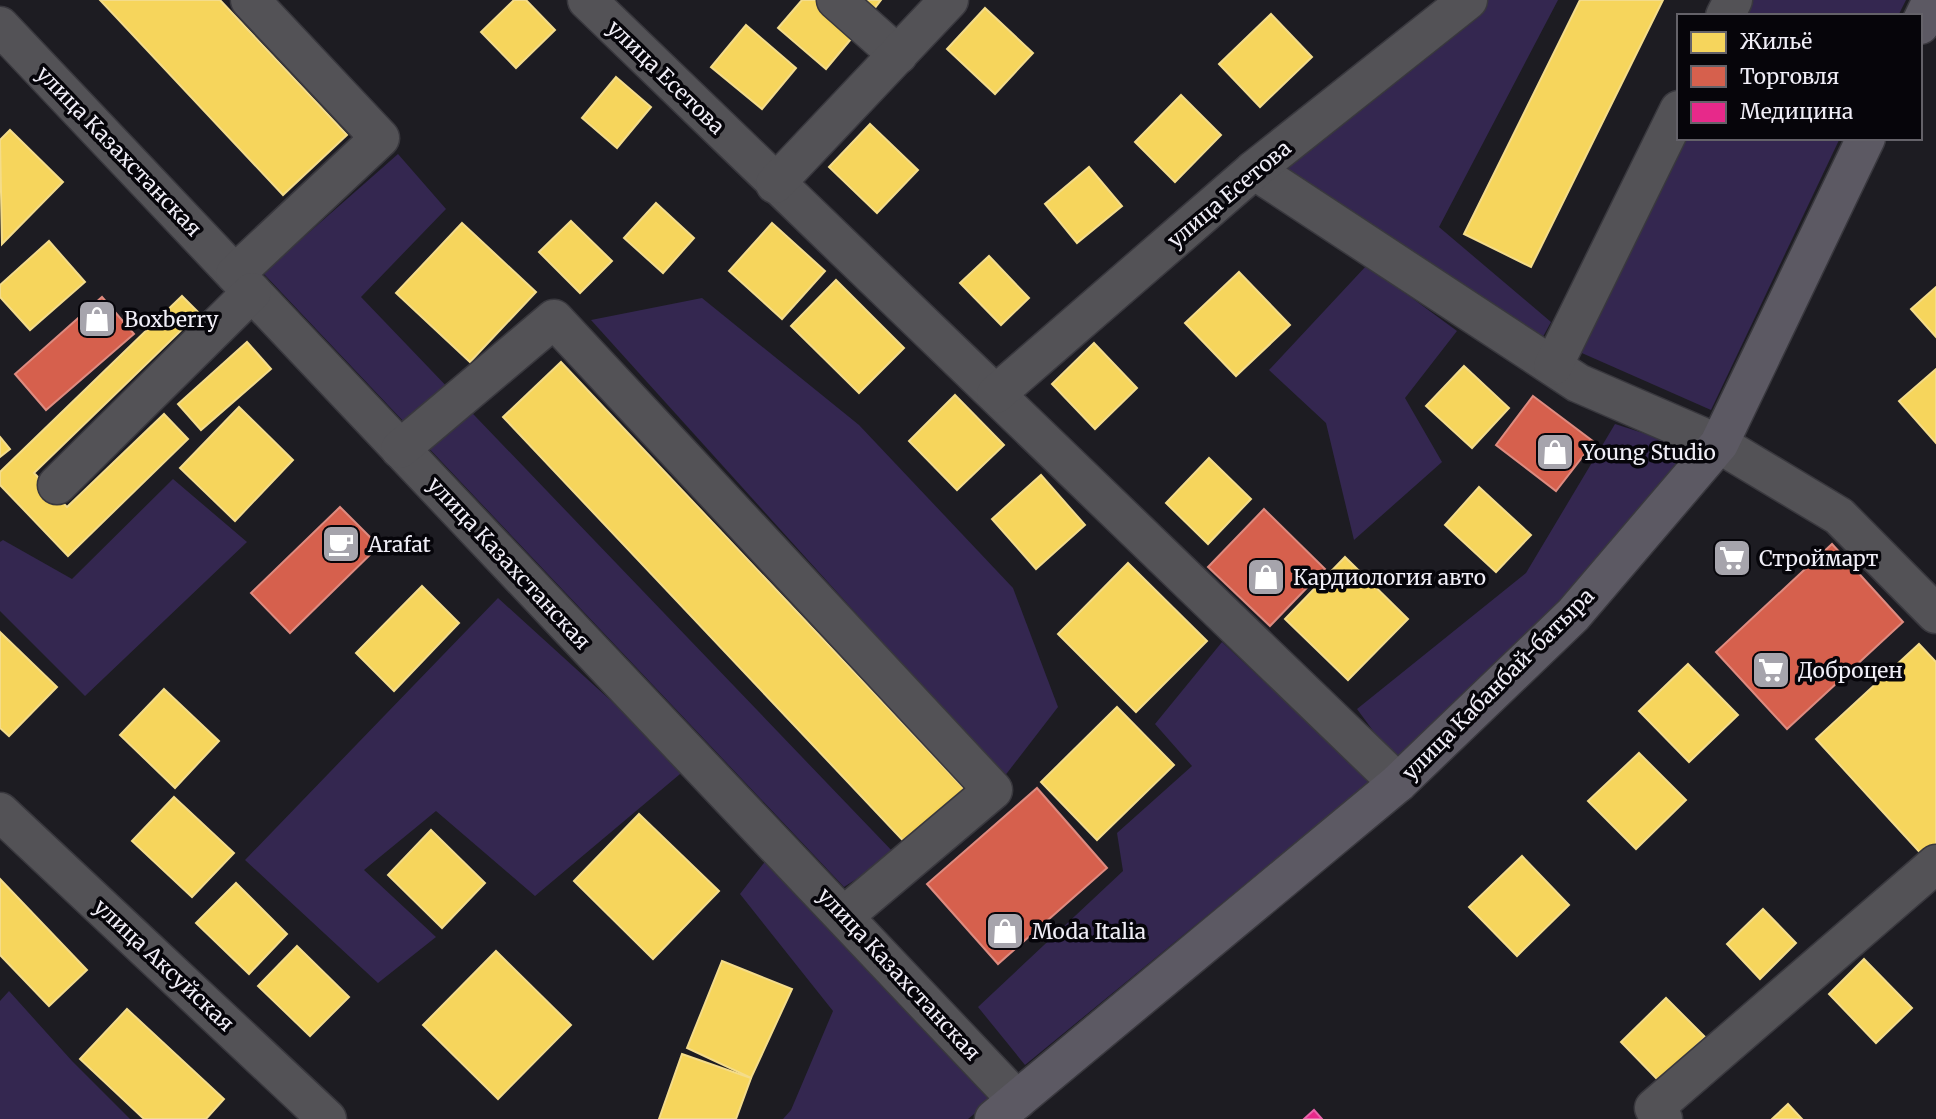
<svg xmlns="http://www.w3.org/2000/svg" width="1936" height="1119" viewBox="0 0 1936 1119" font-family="Merriweather,serif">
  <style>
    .green { fill: #342750 }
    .homes { fill: #f6d55c; stroke: #f4dc8a; stroke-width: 2 }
    .shops { fill: #d6604d; stroke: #de8b80; stroke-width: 2 }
    .health { fill: #e7298a; stroke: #ea64ab; stroke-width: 2 }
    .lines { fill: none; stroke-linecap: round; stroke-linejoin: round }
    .minor-casing { stroke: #39383e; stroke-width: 41 }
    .major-casing { stroke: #39383e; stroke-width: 41 }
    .minor { stroke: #535256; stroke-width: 38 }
    .major { stroke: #5c5963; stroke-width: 38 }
    .labels { text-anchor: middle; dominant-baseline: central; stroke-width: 7; stroke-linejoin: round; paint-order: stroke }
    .street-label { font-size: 21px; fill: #f0eef7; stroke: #06050a }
    .poi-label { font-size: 21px; fill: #f0eef7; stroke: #06050a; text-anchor: start }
  </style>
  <rect width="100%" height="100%" fill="#1d1c22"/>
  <!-- green -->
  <g class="green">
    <path d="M1486 0H1558L1439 227 1551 322 1539 344 1271 169Z"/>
    <path d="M1746 0H1906L1898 16H1739Z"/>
    <path d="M1679 138H1840L1711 410 1575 350Z"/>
    <path d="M398 154 446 209 361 297 895 854 844 887 263 273Z"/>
    <path d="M1367 265 1457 331 1405 398 1442 462 1354 540 1326 423 1269 370Z"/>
    <path d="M702 298 859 425 1013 588 1058 707 1004 777 591 320Z"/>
    <path d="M1615 424 1696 450 1560 612 1399 766 1357 709 1526 573Z"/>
    <path d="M173 479 247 542 85 696 0 611V542L3 540 72 579Z"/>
    <path d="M498 598 686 769 535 896 436 811 364 870 436 937 378 983 245 860Z"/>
    <path d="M1222 642 1371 781 1025 1065 978 1007 1123 871 1117 833 1192 766 1155 724Z"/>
    <path d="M770 855 996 1096 968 1119H783L791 1110 833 1011 740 894Z"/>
    <path d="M9 991 72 1061 130 1119H0V1001Z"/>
  </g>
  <!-- homes -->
  <g class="homes">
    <path d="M100 0H220L347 135 283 195Z"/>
    <path d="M514 0H526L555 30 516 68 481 32Z"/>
    <path d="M802 0H818L856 33 826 69 778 28Z"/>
    <path d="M856 0H881L871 13Z"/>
    <path d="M1580 0H1663L1531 267 1464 234Z"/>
    <path d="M985 8 1033 53 995 94 947 49Z"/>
    <path d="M1271 14 1312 57 1260 107 1219 64Z"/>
    <path d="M746 25 796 68 762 109 711 67Z"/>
    <path d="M616 77 651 107 617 148 582 118Z"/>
    <path d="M1181 95 1221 135 1175 182 1135 142Z"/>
    <path d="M870 124 918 170 877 213 829 167Z"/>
    <path d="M10 130 63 182 2 244 0 140Z"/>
    <path d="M1089 167 1122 206 1077 243 1045 204Z"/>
    <path d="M656 203 694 238 663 273 624 238Z"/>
    <path d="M571 221 612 261 580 293 539 252Z"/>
    <path d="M462 223 536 292 470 362 396 293Z"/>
    <path d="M772 223 825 271 782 319 729 271Z"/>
    <path d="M49 241 85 282 30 330 0 297V285Z"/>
    <path d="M989 256 1029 298 1001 325 960 283Z"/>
    <path d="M1239 272 1290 325 1236 376 1185 323Z"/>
    <path d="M836 280 904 348 859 393 791 326Z"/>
    <path d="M1936 287V337L1911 309Z"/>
    <path d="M182 296 199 313 34 473 67 507 164 414 188 439 68 556 0 485V472Z"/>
    <path d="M247 342 271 369 201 430 178 404Z"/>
    <path d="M1094 343 1137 388 1095 429 1052 384Z"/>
    <path d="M561 362 970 795 912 850 503 417Z"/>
    <path d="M1464 366 1509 408 1472 448 1426 406Z"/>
    <path d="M1936 369V443L1899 401Z"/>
    <path d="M955 395 1004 445 957 490 909 441Z"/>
    <path d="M239 407 293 460 235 521 180 468Z"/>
    <path d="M0 437 10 449 0 457Z"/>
    <path d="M1209 458 1251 499 1208 544 1166 503Z"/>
    <path d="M1041 475 1085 525 1036 569 992 519Z"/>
    <path d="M1479 487 1531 535 1496 572 1445 525Z"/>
    <path d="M1345 557 1408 619 1348 680 1285 619Z"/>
    <path d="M1128 563 1207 641 1136 712 1058 634Z"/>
    <path d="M422 586 459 623 394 691 356 653Z"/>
    <path d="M0 632 57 687 9 736 0 728Z"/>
    <path d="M1919 644 1936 662V850L1926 859 1816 739Z"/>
    <path d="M1688 664 1738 715 1689 762 1639 711Z"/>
    <path d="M164 689 219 741 175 788 120 735Z"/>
    <path d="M1117 707 1174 765 1097 840 1041 782Z"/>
    <path d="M1639 753 1686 800 1636 849 1588 801Z"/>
    <path d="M174 797 234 853 192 897 132 841Z"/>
    <path d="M639 814 719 891 653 959 574 881Z"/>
    <path d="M431 830 485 883 442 928 388 875Z"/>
    <path d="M1522 856 1569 905 1517 956 1469 907Z"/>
    <path d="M0 879 87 970 49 1006 0 955Z"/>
    <path d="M236 883 287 934 249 974 196 923Z"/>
    <path d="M1763 909 1796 943 1760 979 1727 944Z"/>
    <path d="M297 946 349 997 310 1036 258 986Z"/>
    <path d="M496 951 571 1025 498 1099 423 1025Z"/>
    <path d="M1864 959 1912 1008 1876 1043 1829 994Z"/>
    <path d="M722 961 792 989 751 1078 687 1048Z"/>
    <path d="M1666 998 1705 1037 1659 1081 1621 1042Z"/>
    <path d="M127 1009 224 1099 206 1119H144L80 1059Z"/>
    <path d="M682 1054 751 1078 736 1119H659Z"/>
    <path d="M1788 1104 1802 1119H1772Z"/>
  </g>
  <!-- shops -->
  <g class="shops">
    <path d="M102 297 134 334 46 410 15 374Z"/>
    <path d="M1533 396 1594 442 1556 491 1496 445Z"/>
    <path d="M340 507 379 546 290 633 251 593Z"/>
    <path d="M1264 509 1325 569 1270 626 1208 567Z"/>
    <path d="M1832 544 1903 622 1787 729 1716 652Z"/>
    <path d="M1037 788 1107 868 998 964 927 884Z"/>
  </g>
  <!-- health -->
  <path class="health" d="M1314 1110 1322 1119H1304Z"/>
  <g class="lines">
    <defs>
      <g id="minor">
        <path d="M587 0 1398 783"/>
        <path d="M836 0 898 55"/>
        <path d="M1725 16 1733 0"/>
        <path d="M0 26 1017 1100"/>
        <path d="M1254 170 1578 383 1719 444 1839 516 1936 614"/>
        <path d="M775 184 949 0"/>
        <path d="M235 274 380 138 250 0"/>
        <path d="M1553 366 1679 110"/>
        <path d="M996 394 1254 170 1468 0"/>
        <path d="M400 449 554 319 993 790 844 916"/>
        <path d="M57 485 252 292"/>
        <path d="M0 812 327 1119"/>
        <path d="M1663 1119 1654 1108 1936 864"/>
      </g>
      <g id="major">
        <path d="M1920 25 1932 0"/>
        <path d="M994 1119 1398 783 1573 615 1719 444 1866 138"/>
      </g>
    </defs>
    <!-- minor casing -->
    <use href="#minor" class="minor-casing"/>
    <!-- major casing -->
    <use href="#major" class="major-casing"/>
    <!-- minor -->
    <use href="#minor" class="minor"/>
    <!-- major -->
    <use href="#major" class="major"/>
  </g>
  <!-- icons -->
  <defs>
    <symbol id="shop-square" viewBox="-11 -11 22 22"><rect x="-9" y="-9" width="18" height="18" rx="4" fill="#a6a4ac" stroke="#06050a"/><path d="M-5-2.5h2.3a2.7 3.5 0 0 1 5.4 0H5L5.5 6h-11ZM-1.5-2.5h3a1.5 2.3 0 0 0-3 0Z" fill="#fff"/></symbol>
    <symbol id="cafe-square" viewBox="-11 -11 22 22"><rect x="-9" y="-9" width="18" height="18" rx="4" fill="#a6a4ac" stroke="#06050a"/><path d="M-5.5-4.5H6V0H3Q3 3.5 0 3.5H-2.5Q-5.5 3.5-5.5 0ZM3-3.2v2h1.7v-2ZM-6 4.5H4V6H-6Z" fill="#fff"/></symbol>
    <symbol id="supermarket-square" viewBox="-11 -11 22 22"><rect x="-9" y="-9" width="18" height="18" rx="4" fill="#a6a4ac" stroke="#06050a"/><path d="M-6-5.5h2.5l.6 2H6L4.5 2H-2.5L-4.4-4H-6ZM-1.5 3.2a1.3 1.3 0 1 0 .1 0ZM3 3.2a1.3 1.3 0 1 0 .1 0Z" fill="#fff"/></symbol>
  </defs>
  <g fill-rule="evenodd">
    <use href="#shop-square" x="75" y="297" width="44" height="44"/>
    <use href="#shop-square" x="1533" y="430" width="44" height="44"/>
    <use href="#cafe-square" x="319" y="522" width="44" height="44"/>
    <use href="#supermarket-square" x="1710" y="536" width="44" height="44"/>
    <use href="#shop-square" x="1244" y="555" width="44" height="44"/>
    <use href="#supermarket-square" x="1749" y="648" width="44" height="44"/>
    <use href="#shop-square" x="983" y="909" width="44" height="44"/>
  </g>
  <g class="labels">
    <!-- street labels -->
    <g class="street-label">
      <text transform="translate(666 77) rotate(44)">улица Есетова</text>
      <text transform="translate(119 151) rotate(46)">улица Казахстанская</text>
      <text transform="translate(1229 194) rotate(-40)">улица Есетова</text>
      <text transform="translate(509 563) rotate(47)">улица Казахстанская</text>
      <text transform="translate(1498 684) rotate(-45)">улица Кабанбай-батыра</text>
      <text transform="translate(164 965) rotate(43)">улица Аксуйская</text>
      <text transform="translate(899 974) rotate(47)">улица Казахстанская</text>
    </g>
    <!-- poi labels -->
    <g class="poi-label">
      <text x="124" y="319">Boxberry</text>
      <text x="1582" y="452">Young Studio</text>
      <text x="368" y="544">Arafat</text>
      <text x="1759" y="558">Строймарт</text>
      <text x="1293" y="577">Кардиология авто</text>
      <text x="1798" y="670">Доброцен</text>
      <text x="1032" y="931">Moda Italia</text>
    </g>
  </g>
  <!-- legend -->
  <rect x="1677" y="14" width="245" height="126" fill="#06050a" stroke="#646269" stroke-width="2"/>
  <rect x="1691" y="32" width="35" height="21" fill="#f6d55c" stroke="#646269" stroke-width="2"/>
  <text x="1740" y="49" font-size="21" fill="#f0eef7">Жильё</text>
  <rect x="1691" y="66" width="35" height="21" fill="#d6604d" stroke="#646269" stroke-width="2"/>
  <text x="1740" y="84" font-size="21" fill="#f0eef7">Торговля</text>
  <rect x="1691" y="102" width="35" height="21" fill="#e7298a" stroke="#646269" stroke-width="2"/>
  <text x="1740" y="119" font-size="21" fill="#f0eef7">Медицина</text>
</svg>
